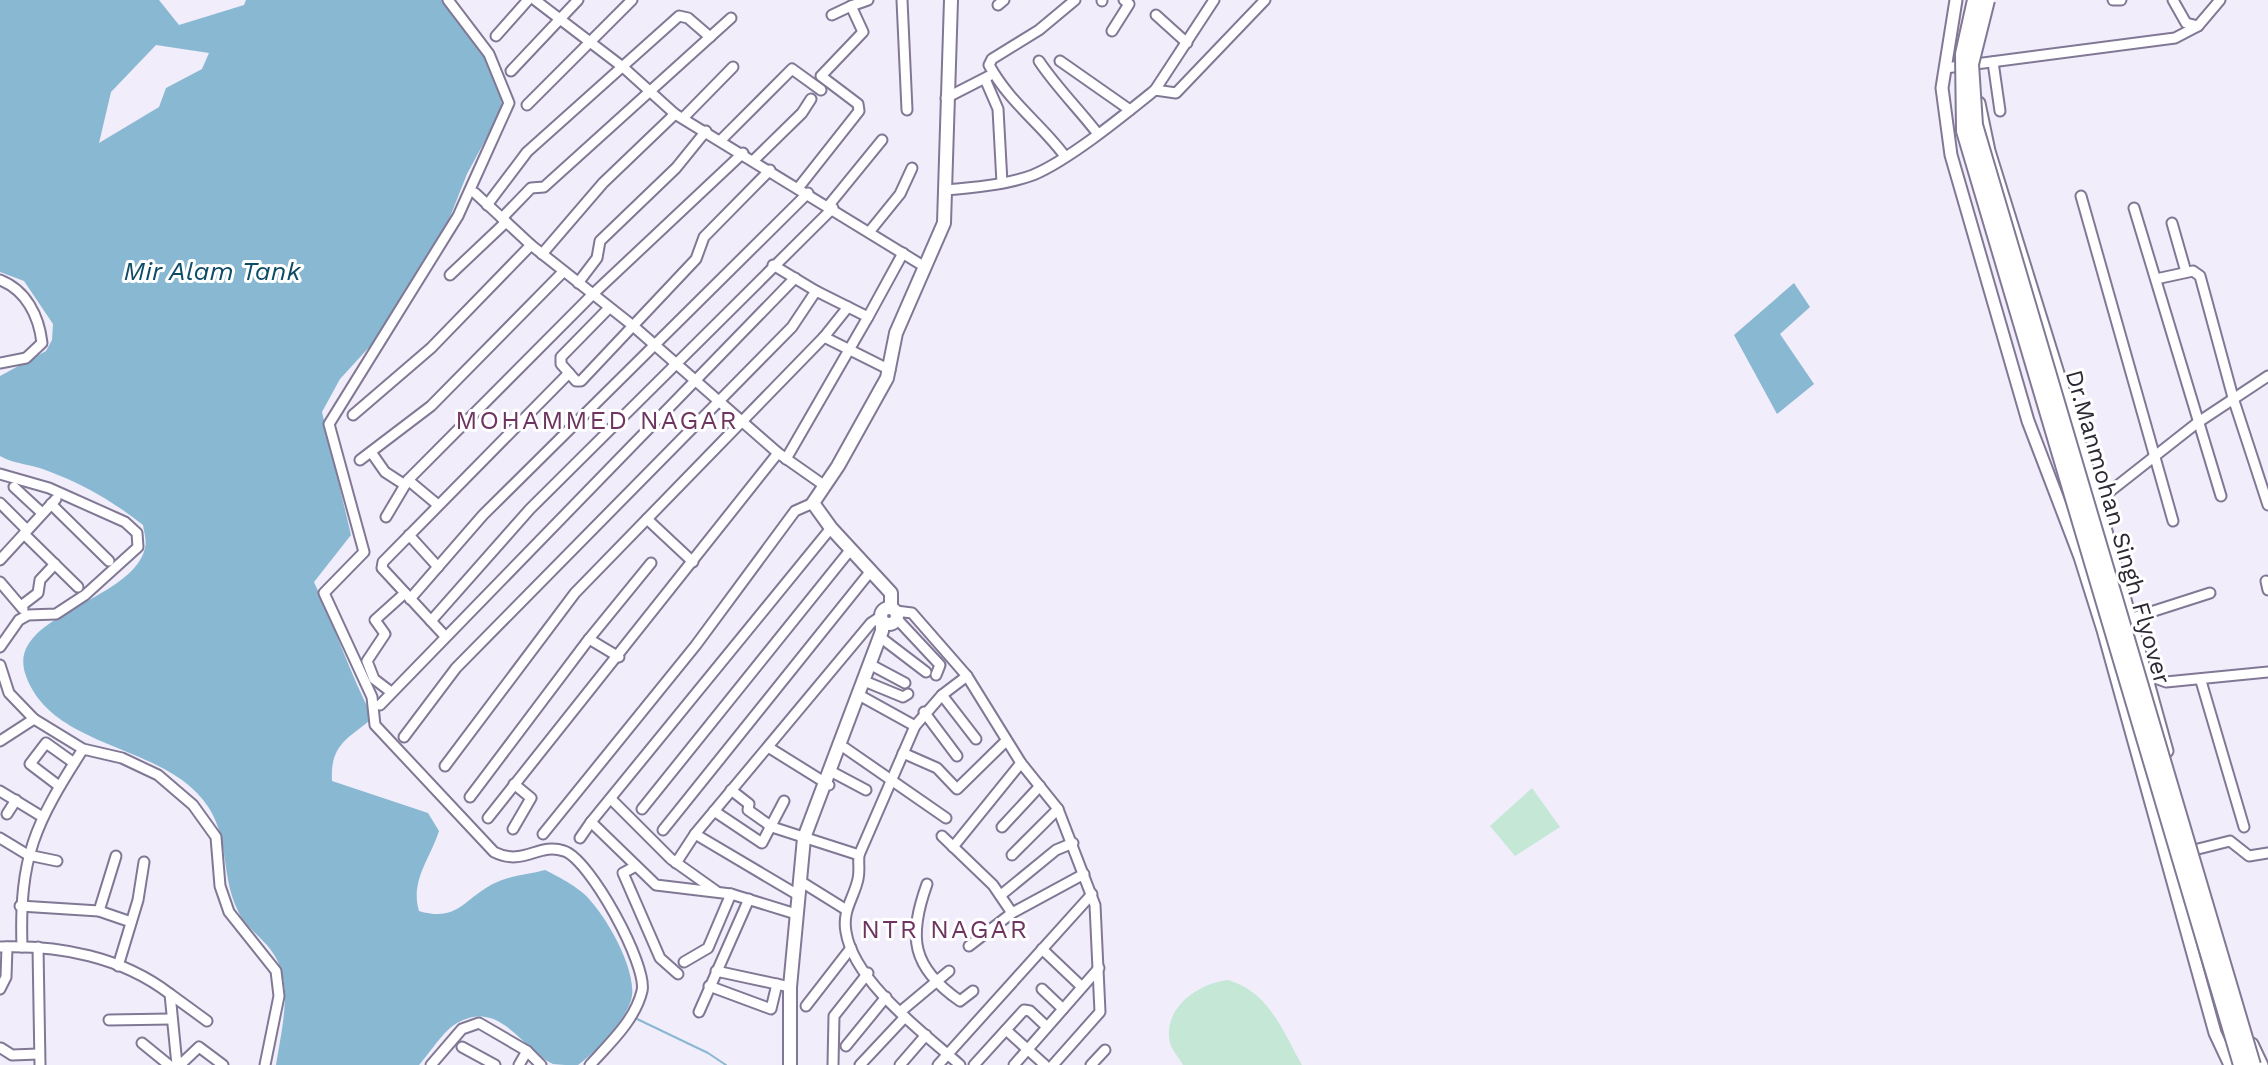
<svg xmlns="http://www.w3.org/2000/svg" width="2268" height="1065" viewBox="0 0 2268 1065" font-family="'Work Sans',sans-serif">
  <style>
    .green { fill: #c4e7d6 }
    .water { fill: #89b8d3; fill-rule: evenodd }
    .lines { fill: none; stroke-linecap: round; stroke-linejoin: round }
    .stream { stroke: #89b8d3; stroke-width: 2 }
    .minor-casing { stroke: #817895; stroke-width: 13 }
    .tertiary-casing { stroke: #817895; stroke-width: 15 }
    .secondary-casing { stroke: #817895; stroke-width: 16 }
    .minor { stroke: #fff; stroke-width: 9 }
    .tertiary { stroke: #fff; stroke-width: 11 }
    .secondary { stroke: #fff; stroke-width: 12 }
    .trunk-bridge-casing { stroke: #817895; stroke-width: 18; stroke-linecap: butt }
    .trunk-bridge { stroke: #fff; stroke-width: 14 }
    .labels { text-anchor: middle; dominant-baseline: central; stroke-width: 6; stroke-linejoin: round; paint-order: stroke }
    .street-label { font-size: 24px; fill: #2c2834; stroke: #fff }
    .water-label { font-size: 26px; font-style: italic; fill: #0e4b67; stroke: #fff }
    .neighbourhood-label { font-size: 26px; letter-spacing: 2px; fill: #6e3560; stroke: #fff }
  </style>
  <rect width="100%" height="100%" fill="#f1edfa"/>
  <!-- green -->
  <g class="green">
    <path d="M1532 788 1560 827 1515 856 1490 826Z"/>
    <path d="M1228 980C1269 992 1282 1030 1302 1065H1183C1179 1058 1172 1050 1170 1043 1162 1008 1199 983 1228 980Z"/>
  </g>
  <!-- water -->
  <g class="water">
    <path d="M0 0H159L179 25 244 5 246 0H442L479 39 501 91 502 109 467 174 444 232 384 331 340 379 322 412 351 535 314 582C335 627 350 674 373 718 347 739 330 745 332 781L428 813 439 831C430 859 410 881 419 911 461 924 466 893 502 880 515 875 531 874 545 870 559 877 571 883 583 893 604 911 642 976 630 1003 621 1026 598 1050 578 1065 570 1065 560 1065 553 1064 520 1048 501 999 457 1023 443 1031 430 1053 419 1065H276C281 1032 293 988 276 958 267 940 246 929 238 911 218 870 233 830 197 793 150 744 51 745 26 676 3 615 133 602 145 548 147 541 144 532 143 525 114 502 83 484 48 471 32 464 16 465 0 456V376L46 351 52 340 53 324 24 281 0 272ZM156 45 209 53 202 69 166 88 159 107 99 143 111 92Z"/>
    <path d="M1794 283 1810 307 1780 334 1814 384 1777 414 1734 335Z"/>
  </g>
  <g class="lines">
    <!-- stream -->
    <path class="stream" d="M635 1018 708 1053 726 1065"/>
    <defs>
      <g id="minor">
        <path d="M448 0 489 54 509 103 458 216 329 424 364 552 324 593 372 697 375 725 494 852C524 867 538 842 564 851 590 859 648 966 642 991 635 1020 610 1043 590 1065"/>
        <path d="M535 0 624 68 675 114 925 267"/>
        <path d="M902 0 907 110"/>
        <path d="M2113 0H2121"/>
        <path d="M2173 0 2186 23 2198 26"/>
        <path d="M1102 1V0"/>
        <path d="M998 5 1004 0"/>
        <path d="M832 15 851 6"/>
        <path d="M1156 15 1187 43"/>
        <path d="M1112 31 1129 4 1124 0"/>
        <path d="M496 36 528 0"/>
        <path d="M1039 61C1057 88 1078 108 1098 134"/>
        <path d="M1060 61 1130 110"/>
        <path d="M1993 62 2000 111"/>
        <path d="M1945 68 2175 38 2198 26 2220 0"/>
        <path d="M511 71 578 0"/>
        <path d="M985 79 998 109 1002 183"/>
        <path d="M1155 90 1214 0"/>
        <path d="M946 98 989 76"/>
        <path d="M527 105 632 0"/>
        <path d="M684 117 733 67"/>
        <path d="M721 140 792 69 821 90"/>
        <path d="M1064 155C1040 123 1010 103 989 65L992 59 1039 30 1075 0"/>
        <path d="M754 160 802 113 811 99"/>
        <path d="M799 187 859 111 858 104 821 76 863 32 851 6 868 0"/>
        <path d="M947 190C976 187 1006 185 1033 175 1069 160 1124 115 1155 90L1176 93 1265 0"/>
        <path d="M475 193 531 245 632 325 778 453 825 486"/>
        <path d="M2081 196 2173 521"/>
        <path d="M487 205 527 152 679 16 688 18 710 37"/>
        <path d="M829 205 882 140"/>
        <path d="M2134 208 2221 496"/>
        <path d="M502 218 531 188 544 187 731 18"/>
        <path d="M2172 223 2186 272"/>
        <path d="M870 231 900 194 912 168"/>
        <path d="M542 254 603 183 675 114"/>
        <path d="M450 275 506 222"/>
        <path d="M2156 279 2193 271 2200 276 2234 401 2268 505"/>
        <path d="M0 280C26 290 39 316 42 343L26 358 0 363"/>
        <path d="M578 283 597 258 600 241 676 168 706 131"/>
        <path d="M816 291 868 317 903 253"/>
        <path d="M824 337 890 370"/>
        <path d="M569 373 561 364V357L609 308"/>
        <path d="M353 415 431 348 531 245"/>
        <path d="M371 452 385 472 405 485"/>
        <path d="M786 459 868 317"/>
        <path d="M360 460 431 406 563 272"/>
        <path d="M0 474 49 488 125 522 137 533 138 547 85 595 56 614 28 615 19 620 0 647"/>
        <path d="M408 480 438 505"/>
        <path d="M14 487 42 513"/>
        <path d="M0 503 27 530"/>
        <path d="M51 504 109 561"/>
        <path d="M2094 504 2197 423 2268 376"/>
        <path d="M386 517 408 480 593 294 743 153"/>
        <path d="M647 519 693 562"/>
        <path d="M24 534 78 587"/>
        <path d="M409 535 438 567"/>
        <path d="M0 560 56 499"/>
        <path d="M2266 581 2268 590"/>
        <path d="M0 582 23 609"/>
        <path d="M410 599 483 515 808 193"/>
        <path d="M21 606 38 593 40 580 55 564"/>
        <path d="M896 611 912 613 967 676 1021 763 1058 809 1095 905 1100 1012 1053 1065"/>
        <path d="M897 619 940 665 936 675"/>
        <path d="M2129 619 2210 593"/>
        <path d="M431 621 530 509 833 208"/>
        <path d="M444 635 382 568 383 562 569 373 576 381H581L696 259 704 237 770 170"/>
        <path d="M589 639 619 657"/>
        <path d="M884 640 926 672"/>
        <path d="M0 665 9 693 34 719 83 749 122 758 158 775 193 805 216 837 220 886 229 912 276 971 279 996 265 1065"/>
        <path d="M875 667 905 683"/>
        <path d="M2145 668 2155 678 2166 682 2268 672"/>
        <path d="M2201 681 2244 827"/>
        <path d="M869 683 903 697 908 694"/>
        <path d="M391 692 374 679 367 661 385 634 375 620 405 593"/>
        <path d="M859 695 915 726"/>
        <path d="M942 695 976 739"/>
        <path d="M380 705 795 278"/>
        <path d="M924 712 957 756"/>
        <path d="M404 737 456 668 792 327 816 291 773 265"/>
        <path d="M0 741 34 719"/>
        <path d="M768 747 829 785"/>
        <path d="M845 748 946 818"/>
        <path d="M903 753 937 768 957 789 1006 741"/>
        <path d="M445 766 575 593 824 337 848 307"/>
        <path d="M834 773 866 790"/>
        <path d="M59 786 30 764 46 743 74 763"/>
        <path d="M731 790 749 804 748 810 772 827 859 855"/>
        <path d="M0 791 41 816"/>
        <path d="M470 797 589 639 651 563"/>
        <path d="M611 799 671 859 716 891"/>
        <path d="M642 809 851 549"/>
        <path d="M714 811 762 843 784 801"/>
        <path d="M7 814 16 800"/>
        <path d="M488 818 778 453"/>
        <path d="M591 822 831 528"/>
        <path d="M1002 827 1040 786"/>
        <path d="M513 829 531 798 514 784"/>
        <path d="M663 830 870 572"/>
        <path d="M543 834 696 645 795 511 813 503"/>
        <path d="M695 834 798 895"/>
        <path d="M942 836 993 885 1012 913 1084 874"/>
        <path d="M0 838 28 855 57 861"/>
        <path d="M580 838 591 822 656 885 731 894 796 914"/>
        <path d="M953 847 1021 763"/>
        <path d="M2194 850 2230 841 2249 856 2268 853"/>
        <path d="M1012 855 1058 809"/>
        <path d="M676 863 695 834 871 623 880 617"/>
        <path d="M636 866 623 873 660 958 678 974"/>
        <path d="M800 881 845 909"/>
        <path d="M927 884C908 937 911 967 960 1001L973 991"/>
        <path d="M1001 895 1056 850 1073 843"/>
        <path d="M20 906 99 911 131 922"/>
        <path d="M99 911 116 856"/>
        <path d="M969 946 1012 913"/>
        <path d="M0 947C60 945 122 957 170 994L177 1065"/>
        <path d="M22 947C19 856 35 824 83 749"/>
        <path d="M38 947 40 1065"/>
        <path d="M1042 949 1082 987"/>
        <path d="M684 962 708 948 731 894"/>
        <path d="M118 966 138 900 144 862"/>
        <path d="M716 971 790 987"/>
        <path d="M709 986 771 1009 777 984"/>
        <path d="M0 989 6 977 7 947"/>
        <path d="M1042 989 1063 1009"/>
        <path d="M170 994 207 1021"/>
        <path d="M806 1006 851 948"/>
        <path d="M699 1012 749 899"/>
        <path d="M900 1012 949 971"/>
        <path d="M109 1020 171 1019"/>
        <path d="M1006 1030 1045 1065"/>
        <path d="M142 1043 169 1065"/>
        <path d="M846 1046 886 997"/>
        <path d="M462 1047 495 1065"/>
        <path d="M1 1048 12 1055 38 1054"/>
        <path d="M180 1065 199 1047 223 1065"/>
        <path d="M431 1065 462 1029 479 1023 527 1051 541 1065"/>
        <path d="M519 1065 527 1051"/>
        <path d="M833 1065 834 1016 868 973"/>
        <path d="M860 1065 905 1017"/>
        <path d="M900 1065 926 1035"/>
        <path d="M938 1065 1092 894"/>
        <path d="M960 1065C924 1033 854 982 846 932 842 910 854 898 858 879 860 871 858 863 859 855L915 726 942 695 967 676"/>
        <path d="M974 1065 1024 1010 1030 1011 1047 1027"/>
        <path d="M1014 1065 1099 968"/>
        <path d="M1091 1065 1105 1050"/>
      </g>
      <g id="tertiary">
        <path d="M1956 0 1942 88 1951 155 2028 421 2080 557 2103 630 2215 1033 2230 1065"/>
        <path d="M1979 103 1989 151 2098 502 2167 751"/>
        <path d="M2252 1044 2262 1065"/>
      </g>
      <g id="secondary">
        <path d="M891 607V593L831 528 813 503 838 466 887 378 896 333 944 223 951 0"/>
        <circle cx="889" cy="616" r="8"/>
        <path d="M790 1065V987L804 838 882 631V621"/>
      </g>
    </defs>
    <!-- minor casing -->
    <use href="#minor" class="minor-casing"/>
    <!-- tertiary casing -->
    <use href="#tertiary" class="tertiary-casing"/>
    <!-- secondary casing -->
    <use href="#secondary" class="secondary-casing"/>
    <!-- minor -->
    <use href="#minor" class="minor"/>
    <!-- tertiary -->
    <use href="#tertiary" class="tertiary"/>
    <!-- secondary -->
    <use href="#secondary" class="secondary"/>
    <defs>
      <g id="trunk-bridge">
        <path d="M1975 0 1963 54 1964 131 2241 1065"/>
        <path d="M1987 0 1971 64 1975 125 2253 1065"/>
      </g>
    </defs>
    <!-- trunk-bridge casing -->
    <use href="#trunk-bridge" class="trunk-bridge-casing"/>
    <!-- trunk-bridge -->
    <use href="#trunk-bridge" class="trunk-bridge"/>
  </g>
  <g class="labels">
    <!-- street labels -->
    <g class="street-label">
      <text transform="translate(2118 527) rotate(74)">Dr.Manmohan Singh Flyover</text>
    </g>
    <!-- water labels -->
    <g class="water-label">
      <text x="212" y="271">Mir Alam Tank</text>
    </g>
    <!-- neighbourhood labels -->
    <g class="neighbourhood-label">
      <text x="597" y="420">MOHAMMED NAGAR</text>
      <text x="945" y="929">NTR NAGAR</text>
    </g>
  </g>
</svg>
